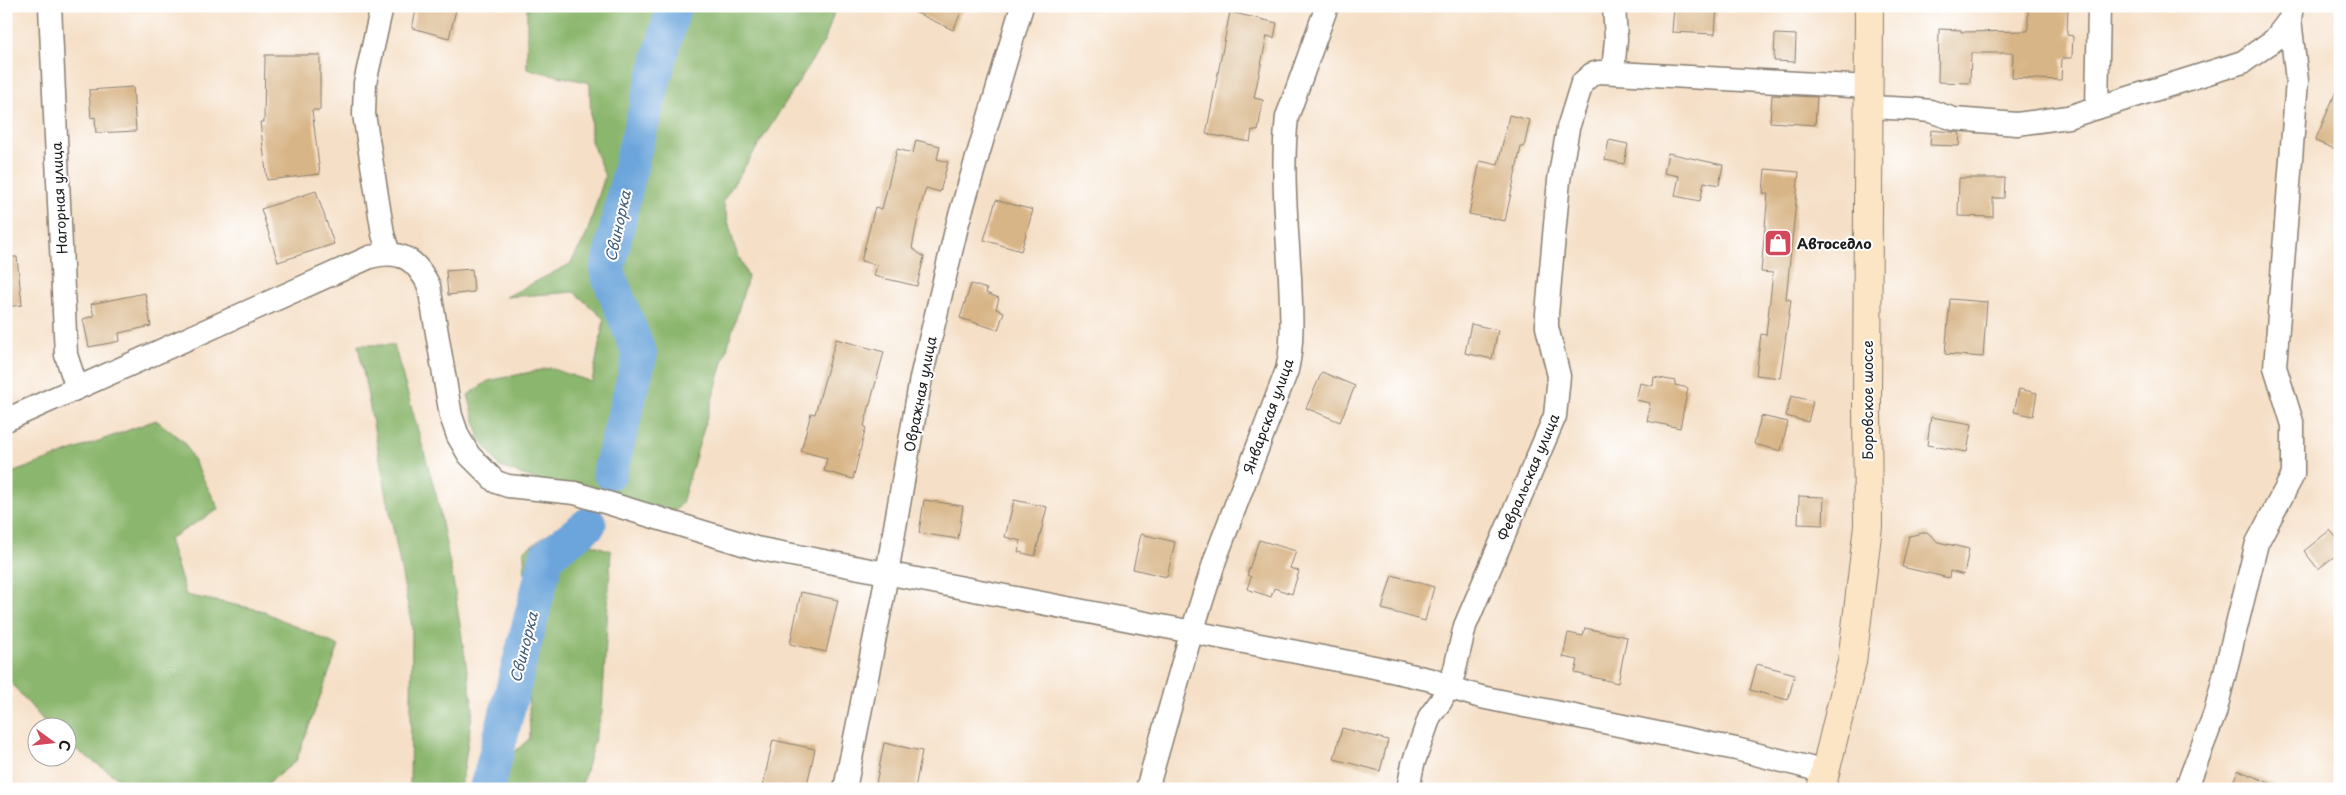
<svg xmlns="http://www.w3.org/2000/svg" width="2346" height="795" viewBox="0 0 2346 795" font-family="'Playpen Sans',sans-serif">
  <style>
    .forest { fill: #8bb66d; stroke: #546944 }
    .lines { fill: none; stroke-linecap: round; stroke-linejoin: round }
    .river { stroke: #6ca5db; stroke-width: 35 }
    .building { fill: #d8b587 }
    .street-casing { stroke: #887e71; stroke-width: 25 }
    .secondary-casing { stroke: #887e71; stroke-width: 30 }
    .street { stroke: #fff; stroke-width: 22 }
    .secondary { stroke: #fce5c4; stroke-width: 28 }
    .labels { text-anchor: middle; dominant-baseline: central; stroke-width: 4; stroke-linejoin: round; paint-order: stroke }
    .street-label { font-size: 14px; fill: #1c1c1c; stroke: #fff }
    .poi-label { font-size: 14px; font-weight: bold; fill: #1c1c1c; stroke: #fff; text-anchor: start }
    .water-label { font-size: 15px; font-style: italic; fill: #44607c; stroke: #fff }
  </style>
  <rect width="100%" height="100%" fill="#fff"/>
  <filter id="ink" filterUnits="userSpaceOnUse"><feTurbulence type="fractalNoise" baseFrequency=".02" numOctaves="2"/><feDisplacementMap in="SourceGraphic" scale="10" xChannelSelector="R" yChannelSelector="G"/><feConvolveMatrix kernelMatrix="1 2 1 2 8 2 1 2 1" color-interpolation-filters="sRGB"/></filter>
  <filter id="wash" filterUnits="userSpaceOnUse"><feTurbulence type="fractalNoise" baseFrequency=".0096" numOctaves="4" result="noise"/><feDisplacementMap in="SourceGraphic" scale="20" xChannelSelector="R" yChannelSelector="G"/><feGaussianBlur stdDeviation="1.12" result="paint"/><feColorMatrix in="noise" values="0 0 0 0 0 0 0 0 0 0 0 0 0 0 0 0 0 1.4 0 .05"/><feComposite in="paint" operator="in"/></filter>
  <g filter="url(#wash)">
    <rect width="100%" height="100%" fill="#f5dfc6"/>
    <!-- forest -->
    <g class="forest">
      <path d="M527 6H836L825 40 723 201 735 248 748 277 682 503 675 511 532 478 500 467 480 439 468 395 488 381 550 368 592 382 604 319 574 292 506 297 570 264 586 236 605 176 591 141 590 83 527 69Z"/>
      <path d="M358 345H394L437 498 453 580 473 708 461 789H410L412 627Z"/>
      <path d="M156 420 184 442 219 509 169 539 186 595 260 610 339 646 296 761 261 789H134L68 744V728L49 727 6 677V475Z"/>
      <path d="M553 530 611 551 602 712 581 789H474L530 738 524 551Z"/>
    </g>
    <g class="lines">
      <!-- river -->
      <g class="river">
        <path d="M610 472 640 355 607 272 633 156 674 6"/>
        <path d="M487 789 547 556 589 524"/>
      </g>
    </g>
    <g id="blocks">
      <!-- building -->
      <g class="building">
        <path d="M417 6H457L449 38 412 28Z"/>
        <path d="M902 6H964L953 30Z"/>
        <path d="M1674 6H1717L1715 34 1672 32Z"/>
        <path d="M2028 6H2068L2067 35 2073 36 2072 58H2062L2061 80 2012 78 2013 53H1971L1970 83 1938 82 1939 29 1961 30V32L2028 31Z"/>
        <path d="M1230 12 1277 23 1274 38 1267 36 1254 98 1263 100 1258 131 1252 130 1250 142 1206 134Z"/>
        <path d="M1775 34 1796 35 1795 62 1774 61Z"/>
        <path d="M265 55H320V110H312L320 174 267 180 260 122H264Z"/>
        <path d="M2340 82V151L2315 141Z"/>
        <path d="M133 87 136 131 96 133 95 117 91 118 89 90Z"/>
        <path d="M1772 95 1817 97 1815 125 1770 122Z"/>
        <path d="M1509 115 1530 120 1524 147H1521L1505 221 1469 214 1480 161 1498 165Z"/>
        <path d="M1931 130 1960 133 1959 146 1930 145Z"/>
        <path d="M916 140 940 146 937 159 948 162 940 192 926 188 918 217 912 248 924 257 917 286 874 276 877 265 861 261 875 207 882 209 897 149 913 153Z"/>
        <path d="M1609 140 1628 144 1624 164 1605 160Z"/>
        <path d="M1668 153 1723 165 1719 185 1704 182 1700 201 1675 196 1679 176 1664 173Z"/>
        <path d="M1765 169 1799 172 1786 299 1791 300 1780 378 1756 375 1761 334 1766 335 1773 273 1761 272 1768 193H1763Z"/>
        <path d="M1959 178H2005L2004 198H1993V217L1958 216Z"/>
        <path d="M316 191 334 244 278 262 261 209Z"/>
        <path d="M996 200 1033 210 1021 251 984 240Z"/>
        <path d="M6 257H17L22 305 6 307Z"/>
        <path d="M472 269 474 292 448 295 446 271Z"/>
        <path d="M971 284 987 289 986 293 999 298 996 309 1004 312 998 330 960 318Z"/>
        <path d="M145 293 151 326 119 333 120 341 89 347 83 319 94 316 91 304Z"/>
        <path d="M1950 299 1987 302 1983 357 1945 354Z"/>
        <path d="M1471 324 1498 330 1492 359 1465 353Z"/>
        <path d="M836 339 884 352 864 426 866 427 853 479 824 471 827 458 801 451 811 413 815 414Z"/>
        <path d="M1322 372 1355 386 1340 422 1306 408Z"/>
        <path d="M1654 377 1675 381V385L1688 388 1680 428 1647 421 1650 403 1636 400 1640 383 1653 386Z"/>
        <path d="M2019 389 2037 393 2033 416 2014 412Z"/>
        <path d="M1791 396 1813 401 1808 422 1786 416Z"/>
        <path d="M1761 416 1788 422 1781 451 1754 444Z"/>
        <path d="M1931 417 1972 424 1967 452 1927 445Z"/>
        <path d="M1799 496 1824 497 1823 525 1798 524Z"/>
        <path d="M924 500 963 506 958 539 919 533Z"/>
        <path d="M1014 500 1047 507 1035 556 1018 552 1021 541 1005 537Z"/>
        <path d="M2330 530 2340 542V552L2318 569 2304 551Z"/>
        <path d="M1927 532 1938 542 1969 549 1964 575 1950 571 1949 578 1902 567 1909 536Z"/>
        <path d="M1141 534 1175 542 1167 577 1133 569Z"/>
        <path d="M1259 540 1296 551 1290 568 1299 571 1292 594 1274 588 1271 597 1247 589 1251 577 1247 575Z"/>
        <path d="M1392 575 1434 587 1425 621 1382 609Z"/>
        <path d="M801 592 838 600 826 652 790 644Z"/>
        <path d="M1585 628 1627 637 1618 683 1575 673 1578 660 1563 657 1568 633 1583 636Z"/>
        <path d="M1757 664 1795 674 1788 700 1750 690Z"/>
        <path d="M1342 728 1388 740 1380 771 1334 759Z"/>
        <path d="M773 740 815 749 806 789H762Z"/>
        <path d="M884 743 922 751 915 789H875Z"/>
        <path d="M2238 770 2282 788V789H2230Z"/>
      </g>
    </g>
  </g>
  <g filter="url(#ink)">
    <use href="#blocks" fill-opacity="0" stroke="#887e71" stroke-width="1"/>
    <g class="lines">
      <defs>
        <g id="street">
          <path d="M50 6 66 355 77 388"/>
          <path d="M382 6 365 83 364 114 383 234 389 254"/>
          <path d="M1613 72 1616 39 1614 6"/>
          <path d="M1869 107 1911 109 1930 111 1954 119 2017 124 2068 117 2243 62 2274 40 2290 19"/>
          <path d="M2097 108 2099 6"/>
          <path d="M6 420 370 257C401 249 416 259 429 286L451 416 458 436 469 455 496 482 508 486 575 493 756 548 1374 667 1432 680 1454 689 1481 697 1736 749 1826 772"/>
          <path d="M845 789 883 596 921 378 958 222 1022 6"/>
          <path d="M1147 789 1189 641 1216 557 1287 370C1294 340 1291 309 1290 278 1287 225 1281 170 1287 117L1327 6"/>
          <path d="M1408 789 1413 764 1430 716 1441 701 1454 673 1465 626 1555 416 1559 376 1547 327V314L1559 180 1568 128 1582 83 1592 74 1599 72 1869 87"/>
          <path d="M2186 789 2215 713 2257 543 2293 475V425L2275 367 2297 81 2290 19 2292 6"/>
        </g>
        <path id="secondary" d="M1821 789 1852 662 1868 526 1867 403 1869 6"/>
      </defs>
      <!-- street casing -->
      <use href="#street" class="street-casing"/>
      <!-- secondary casing -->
      <use href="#secondary" class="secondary-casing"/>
      <!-- street -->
      <use href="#street" class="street"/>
      <!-- secondary -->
      <use href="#secondary" class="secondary"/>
    </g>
  </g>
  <!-- icons -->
  <defs>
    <symbol id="shop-square" viewBox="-11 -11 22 22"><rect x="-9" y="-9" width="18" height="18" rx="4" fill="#d1495b" stroke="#fff"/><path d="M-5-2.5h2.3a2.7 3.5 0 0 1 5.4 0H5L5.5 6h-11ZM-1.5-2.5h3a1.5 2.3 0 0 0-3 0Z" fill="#fff"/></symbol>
  </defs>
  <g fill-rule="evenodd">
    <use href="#shop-square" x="1762" y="227" width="32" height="32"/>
  </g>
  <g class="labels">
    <!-- street labels -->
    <g class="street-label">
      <text transform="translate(59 198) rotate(-93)">Нагорная улица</text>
      <text transform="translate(920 394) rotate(-79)">Овражная улица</text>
      <text transform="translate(1867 400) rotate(-90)">Боровское шоссе</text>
      <text transform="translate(1268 416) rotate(-70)">Январская улица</text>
      <text transform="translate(1528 477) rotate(-67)">Февральская улица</text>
    </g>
    <!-- poi labels -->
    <g class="poi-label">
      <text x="1797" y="243">Автоседло</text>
    </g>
    <!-- water labels -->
    <g class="water-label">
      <text transform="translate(617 226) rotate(-78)">Свинорка</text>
      <text transform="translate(523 647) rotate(-76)">Свинорка</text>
    </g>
  </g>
  <!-- margin -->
  <rect width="2346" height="795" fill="none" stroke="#fff" stroke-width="25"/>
  <!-- north arrow -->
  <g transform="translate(52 742) rotate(105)"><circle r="24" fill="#ffffff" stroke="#a4a4a4"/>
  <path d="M0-4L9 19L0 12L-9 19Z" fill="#d1495b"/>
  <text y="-8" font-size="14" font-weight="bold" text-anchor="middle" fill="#1c1c1c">С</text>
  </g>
</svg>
